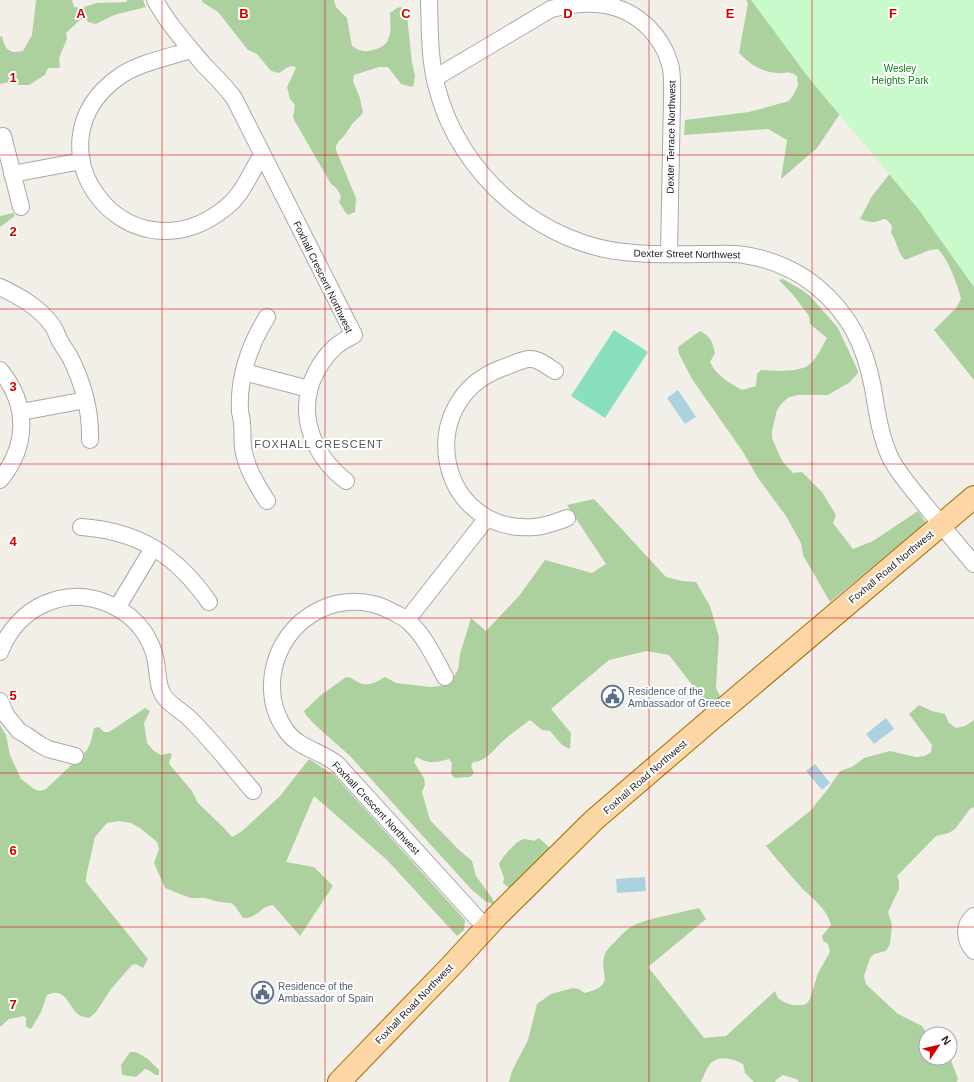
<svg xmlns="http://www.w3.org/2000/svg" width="974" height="1082" viewBox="0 0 974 1082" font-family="Arial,sans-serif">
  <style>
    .forest { fill: #add19e }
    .park { fill: #c8facc }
    .pitch { fill: #88e0be }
    .water { fill: #aad3df }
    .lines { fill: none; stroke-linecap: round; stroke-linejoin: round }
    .street-casing { stroke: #a9a9a9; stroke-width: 18 }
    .primary-casing { stroke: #a06b00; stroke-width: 24 }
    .street { stroke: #fff; stroke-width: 16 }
    .primary { stroke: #fcd6a4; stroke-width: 22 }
    .grid { fill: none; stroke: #d40000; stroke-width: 1; stroke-opacity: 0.55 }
    .labels { text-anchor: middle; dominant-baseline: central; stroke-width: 4; stroke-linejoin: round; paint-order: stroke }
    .park-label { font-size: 10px; fill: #0c8416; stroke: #fff }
    .street-label { font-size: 10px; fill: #222; stroke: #fff }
    .service-label { font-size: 10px; fill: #4e5e75; stroke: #fff; text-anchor: start }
    .neighbourhood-label { font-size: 11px; letter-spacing: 1px; fill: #555; stroke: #fff }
    .grid-label { font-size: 13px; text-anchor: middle; font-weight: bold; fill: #d40000; stroke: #fff; stroke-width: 4; stroke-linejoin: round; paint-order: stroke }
  </style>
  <rect width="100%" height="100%" fill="#f2efe9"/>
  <!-- forest -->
  <g class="forest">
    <path d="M37 0H72L74 7 81 8 97 3 126 2 128 0H143L146 7 114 15 96 24 88 22 85 18 81 19 66 33 67 39 59 58 60 66 59 68H48L45 75 29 85H20L9 82 0 84V36V37L2 36C5 50 9 54 23 51L32 35 36 1Z"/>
    <path d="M202 0H334L336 7 347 18 352 46C361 53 368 52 379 48 383 46 387 44 388 39 392 32 390 21 390 13L397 8 401 7 407 16 412 63 415 75 414 85 412 87 401 84 388 67H379L354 75 353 81 360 98 363 113 352 124 345 135 339 141 336 146V150L356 198 355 212 348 215 346 213 339 202 341 197C339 191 336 187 331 184L293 118 295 105 290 99 287 87 296 68 293 66 288 67 279 73 271 71 257 54 248 50 218 12 202 2Z"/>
    <path d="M746 0H974V380L934 330 956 308 961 299C957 283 949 261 938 249L930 250 905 260C897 252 897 241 891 233L892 226 887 220 883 219C874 224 869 222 860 219L872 196 891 172 842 111 817 148 781 179 787 140 768 129 684 135 685 120 749 112 789 101 794 94 798 85 797 76C788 70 787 74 777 73 761 72 750 64 739 53L748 3Z"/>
    <path d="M13 213 15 216 0 227V216Z"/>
    <path d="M783 279 802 290 810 296 838 328 858 371V373L850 382 828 395H798L789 397 781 404 777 410 772 431V438L782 461 793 473 802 472 822 492 836 515 833 523 853 549 873 541 918 511 926 523 830 602 803 555 801 543 786 516 758 478 743 452 692 379 679 354 678 347 700 331C711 337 712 341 715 353L710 362C716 375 729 383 742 390L756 386 757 374 761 370C773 371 800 373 810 364 817 358 822 347 827 338L810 324 809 316 794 296 779 280Z"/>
    <path d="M594 499 666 577 682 581 696 582 710 606 719 637 716 688 721 698 710 708 669 655 647 651 609 660 551 709 571 733 570 749 562 745 550 731 542 730 530 720C521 727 512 733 504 740 495 748 486 762 473 762L471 766 474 773 470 777 455 778 451 774 452 763 449 759C434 763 430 764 416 757L414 762 424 778 425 785 422 792 430 820 458 849 472 861 476 876 492 898 494 902 492 904 485 901 471 889 350 756 314 724 306 715 304 711 321 695 346 677C351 677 354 680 358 682 368 688 376 682 385 677L396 683 431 687 446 685 449 683 458 670 460 654 471 618 486 631 519 596 545 560 592 573 606 564 567 505Z"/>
    <path d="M919 705 932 711 945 714 949 723 956 728 965 726 974 720V807L970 809 955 829 949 833 936 836 897 876 899 882V889L888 912 892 925 890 944 886 951 874 954 870 958 864 976 866 984 871 989 898 1014 922 1026 927 1034H926V1058H950L958 1079 957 1082H799L796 1079 783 1075 777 1079 775 1082H754L745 1073 743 1064C733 1059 722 1055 712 1062 707 1066 704 1076 701 1082H509L512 1071 528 1040 537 1004 551 994 573 988 579 989 584 993C619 985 597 973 605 954 606 950 624 932 628 929 638 922 648 920 660 917 673 914 686 911 699 908L706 919 648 967 704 1038 726 1036 775 991 778 998 784 1002 792 1005H803L806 1004 810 999 818 973 830 952 828 944 823 941 822 936 831 925C827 908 811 898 800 886 788 873 777 859 766 846L810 811 828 789 840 771 852 767 864 758 890 751 916 757 925 756 931 752 932 745 909 714Z"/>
    <path d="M145 708 150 711 144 723 147 743 154 751 161 755 170 753 172 755 169 763 170 765 192 791 198 803 223 827 232 837 241 832 280 796 309 759 334 775 465 920 464 930 457 936 387 860 314 796 286 862 314 867 333 886 300 936 273 905C270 906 267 906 264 908 257 913 252 919 243 918L235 906 231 903 219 902 205 898H190L165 888 154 863 159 849 157 842 140 828 131 823 119 821 107 823 95 837 86 877V882L148 959 143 968 136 964 132 965 111 989 96 1012 89 1018C85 1017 82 1017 79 1015 70 1009 67 991 53 993 51 993 49 994 47 995L41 1012 31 1029 26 1027V1018L24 1016 9 1019 0 1027V725L6 735 10 755 21 779 34 789 40 791 46 789 87 750 91 741 94 728 99 727 104 732H109Z"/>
    <path d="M539 838 550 848 549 851 510 889 503 883 504 878 499 864C501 858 517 840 524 839 527 839 531 840 534 841Z"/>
    <path d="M130 1052H136L148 1059 159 1070V1075H155L150 1071 145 1069 136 1077 123 1075 122 1074 121 1065Z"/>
  </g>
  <!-- park -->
  <path class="park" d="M751 0H974V287L919 210 808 77Z"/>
  <!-- pitch -->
  <path class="pitch" d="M614 330 648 352 605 418 571 396Z"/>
  <!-- water -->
  <g class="water">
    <path d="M678 390 696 417 685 424 667 398Z"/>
    <path d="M886 718 894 729 874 744 866 734Z"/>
    <path d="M815 764 830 783 822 790 806 771Z"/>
    <path d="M645 877 646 891 617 893 616 879Z"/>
  </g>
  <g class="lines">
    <defs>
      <g id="street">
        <path d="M155 0C168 24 187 45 205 66 215 76 225 86 234 98L354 335C347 339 341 342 336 346 325 356 317 368 312 381 298 419 315 457 346 481"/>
        <path d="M429 0C430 30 429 59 437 88 459 175 543 248 634 253 657 255 681 254 705 254 718 254 731 253 744 255 770 259 796 270 816 286 850 314 865 346 873 388 877 412 880 435 890 457 897 472 910 486 921 500 938 521 956 543 974 564"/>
        <path d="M191 50C169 57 139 63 120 76 21 145 126 285 224 209 244 194 249 174 262 155"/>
        <path d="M435 78 551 9C587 0 620 0 648 27 658 37 666 50 670 64 673 75 672 86 672 98L669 254"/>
        <path d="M3 136 21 207"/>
        <path d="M12 174 82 161"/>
        <path d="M0 287C19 296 39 307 52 325 56 330 57 336 60 341 63 347 67 352 70 357 83 383 91 412 90 440"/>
        <path d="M0 370C29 405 28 446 0 480"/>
        <path d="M555 371C548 367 539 359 531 359 523 358 510 366 502 368 411 402 438 535 535 527 546 526 556 522 567 518"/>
        <path d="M244 372 309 389"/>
        <path d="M21 412 86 400"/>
        <path d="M267 501C257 485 246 468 243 448 242 440 243 432 242 424 242 420 241 416 240 412 238 378 249 346 267 317"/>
        <path d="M81 527C139 531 176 555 209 602"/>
        <path d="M117 608 153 548"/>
        <path d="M407 620 487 518"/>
        <path d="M0 652C17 608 64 584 109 604 123 610 135 619 144 632 149 640 153 648 155 657 159 672 156 689 167 700 175 708 185 713 193 722 214 743 233 768 253 791"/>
        <path d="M445 677C434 657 425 636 408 621 404 617 398 615 393 612 342 584 282 617 273 673 270 693 274 713 285 729 298 749 320 750 337 764L486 928"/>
        <path d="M0 701 6 715 19 731 26 735 39 744 48 749 75 756"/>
        <path d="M974 916C962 926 965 941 974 951"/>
      </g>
      <path id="primary" d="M339 1082 452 965 497 916 594 820 707 723 974 497"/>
    </defs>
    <!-- street casing -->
    <use href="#street" class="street-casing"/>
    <!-- primary casing -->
    <use href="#primary" class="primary-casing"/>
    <!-- street -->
    <use href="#street" class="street"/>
    <!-- primary -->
    <use href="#primary" class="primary"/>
  </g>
  <!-- grid -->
  <path class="grid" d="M162 0V1082M325 0V1082M487 0V1082M649 0V1082M812 0V1082M0 155H974M0 309H974M0 464H974M0 618H974M0 773H974M0 927H974"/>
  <!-- icons -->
  <defs>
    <symbol id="civic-ring" viewBox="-11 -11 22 22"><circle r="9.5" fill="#fff" stroke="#5c6f8a" stroke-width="1.5"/><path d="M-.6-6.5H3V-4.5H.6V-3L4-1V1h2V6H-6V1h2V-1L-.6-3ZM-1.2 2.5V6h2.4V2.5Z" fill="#5c6f8a"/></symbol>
  </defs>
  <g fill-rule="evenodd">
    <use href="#civic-ring" x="600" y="684" width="25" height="25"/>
    <use href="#civic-ring" x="250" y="980" width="25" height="25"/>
  </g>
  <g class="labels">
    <!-- park labels -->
    <g class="park-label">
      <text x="900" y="68">Wesley<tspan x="900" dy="12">Heights Park</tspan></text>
    </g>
    <!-- street labels -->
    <g class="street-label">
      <text transform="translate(671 137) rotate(-89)">Dexter Terrace Northwest</text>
      <text transform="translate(687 254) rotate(1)">Dexter Street Northwest</text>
      <text transform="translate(323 277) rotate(64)">Foxhall Crescent Northwest</text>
      <text transform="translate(891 567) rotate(-40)">Foxhall Road Northwest</text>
      <text transform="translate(645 777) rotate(-41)">Foxhall Road Northwest</text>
      <text transform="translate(376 808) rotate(47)">Foxhall Crescent Northwest</text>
      <text transform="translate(414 1004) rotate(-46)">Foxhall Road Northwest</text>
    </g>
    <!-- service labels -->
    <g class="service-label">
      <text x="628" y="691">Residence of the<tspan x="628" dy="12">Ambassador of Greece</tspan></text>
      <text x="278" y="986">Residence of the<tspan x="278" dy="12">Ambassador of Spain</tspan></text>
    </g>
    <!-- neighbourhood labels -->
    <g class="neighbourhood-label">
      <text x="319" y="444">FOXHALL CRESCENT</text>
    </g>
  </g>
  <g class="grid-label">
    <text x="81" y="18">A</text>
    <text x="244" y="18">B</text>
    <text x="406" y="18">C</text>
    <text x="568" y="18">D</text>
    <text x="730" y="18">E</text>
    <text x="893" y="18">F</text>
    <text x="13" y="82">1</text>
    <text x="13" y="236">2</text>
    <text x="13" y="391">3</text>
    <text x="13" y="546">4</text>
    <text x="13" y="700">5</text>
    <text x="13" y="855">6</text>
    <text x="13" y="1009">7</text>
  </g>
  <!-- north arrow -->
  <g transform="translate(938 1046) rotate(55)"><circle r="19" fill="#ffffff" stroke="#a7a7a7"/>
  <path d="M0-3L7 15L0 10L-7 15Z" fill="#d40000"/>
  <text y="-6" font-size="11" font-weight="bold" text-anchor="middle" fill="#222222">N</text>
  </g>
</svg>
